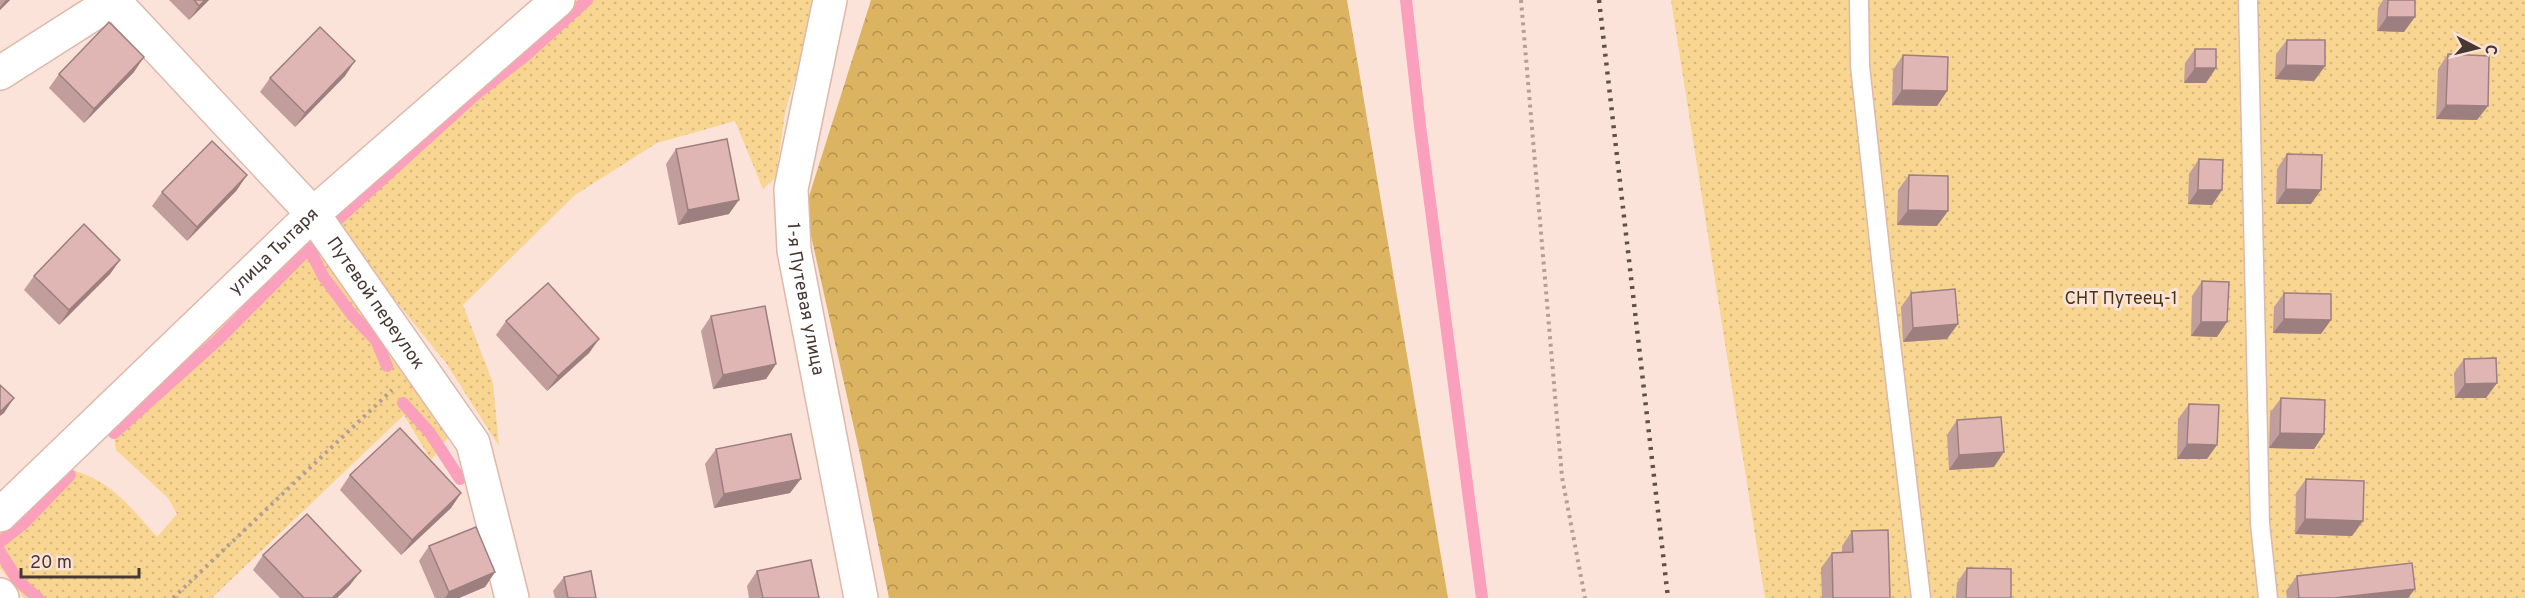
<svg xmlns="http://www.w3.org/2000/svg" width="2525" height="598" viewBox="0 0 2525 598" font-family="Overpass,sans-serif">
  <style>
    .grass { fill: url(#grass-dots) }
    .forest { fill: url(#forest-crowns) }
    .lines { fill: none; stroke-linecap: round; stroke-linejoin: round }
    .stream { stroke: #fa9fbc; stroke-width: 12 }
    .lane-casing { stroke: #deb8aa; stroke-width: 21 }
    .street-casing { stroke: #deb8aa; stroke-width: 36 }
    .path { stroke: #b39f97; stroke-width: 4; stroke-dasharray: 3 4.5; stroke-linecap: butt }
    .lane { stroke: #fff; stroke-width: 18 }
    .street { stroke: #fff; stroke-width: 33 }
    .rail { stroke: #60504a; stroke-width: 4.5; stroke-dasharray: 3 6; stroke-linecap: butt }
    .wall { fill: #c19d9c }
    .shaded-wall { fill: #9d7f7f }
    .building { fill: #e0b6b5; stroke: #9d7f7f; stroke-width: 1.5 }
    .labels { text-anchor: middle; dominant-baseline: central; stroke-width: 6; stroke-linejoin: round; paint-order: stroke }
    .street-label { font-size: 18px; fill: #473832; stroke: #fbe3da }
    .park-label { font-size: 18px; fill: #473612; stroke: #fbe3da }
  </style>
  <defs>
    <pattern id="grass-dots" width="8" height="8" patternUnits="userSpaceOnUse" patternTransform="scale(1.5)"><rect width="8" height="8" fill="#f8d691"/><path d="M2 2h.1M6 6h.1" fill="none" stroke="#d6b87e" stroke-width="1.8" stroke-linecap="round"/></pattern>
    <pattern id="forest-crowns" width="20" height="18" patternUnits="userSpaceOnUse" patternTransform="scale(1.5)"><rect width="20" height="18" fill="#dcb461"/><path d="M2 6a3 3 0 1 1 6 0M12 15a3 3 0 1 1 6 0" fill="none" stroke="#b49351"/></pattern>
  </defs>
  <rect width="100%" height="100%" fill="#fbe3da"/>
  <!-- grass -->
  <g class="grass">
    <path d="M569 0H812L804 50 785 112 776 177 763 189 735 121 657 143 575 195 463 305 493 383 499 446 446 363 327 216Z"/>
    <path d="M1671 0H2525V598H1765Z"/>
    <path d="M305 242 319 251 377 325 450 435 431 460 404 415 212 598H24L0 568V530L64 469C106 475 130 506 157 537L177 514 168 498 116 450 112 426Z"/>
  </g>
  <!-- forest -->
  <path class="forest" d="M871 0H1347L1448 598H889L859 450 805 209Z"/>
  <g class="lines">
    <!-- stream -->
    <g class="stream">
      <path d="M1406 0 1420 126 1482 598"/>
      <path d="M336 221 476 94 525 56 587 0"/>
      <path d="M403 403 430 433 460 479"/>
      <path d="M114 433 219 339 309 248 323 276 352 315 376 340 387 366"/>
      <path d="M0 542 23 524 70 475"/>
      <path d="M0 552 18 581 38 598"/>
    </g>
    <defs>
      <g id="lane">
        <path d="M1859 0 1860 66 1882 268 1921 598"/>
        <path d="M2248 0 2260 524 2268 598"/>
      </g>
      <g id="street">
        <path id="s1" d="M113 0 313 214 473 443 512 598"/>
        <path id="s2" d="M830 0 791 189 794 250 861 598"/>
        <path d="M0 73 113 1"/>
        <path id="s3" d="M0 515 313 214 558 0"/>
        <path d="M0 595 2 598"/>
      </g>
    </defs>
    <!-- lane casing -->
    <use href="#lane" class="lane-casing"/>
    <!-- street casing -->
    <use href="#street" class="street-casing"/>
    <!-- path -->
    <g class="path">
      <path d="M1521 0 1562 477 1585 598"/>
      <path d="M173 598 392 390"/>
    </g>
    <!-- lane -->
    <use href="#lane" class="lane"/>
    <!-- street -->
    <use href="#street" class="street"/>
    <!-- rail -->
    <path class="rail" d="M1599 0 1668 598"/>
  </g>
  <!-- wall -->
  <g class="wall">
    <path d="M0 0H10L0 10Z"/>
    <path d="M169 0H209L189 20Z"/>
    <path d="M2383 0H2415L2404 32 2377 31 2378 8Z"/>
    <path d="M2287 40 2325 66 2314 81 2275 79 2276 54Z"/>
    <path d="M2195 49 2206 83H2184L2185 63Z"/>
    <path d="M2448 54 2477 120 2436 119 2438 69Z"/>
    <path d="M1903 55 1947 91 1937 106 1892 105 1893 70Z"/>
    <path d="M134 72 84 123 49 88 59 74Z"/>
    <path d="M345 76 295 127 260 92 270 78Z"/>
    <path d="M676 149 729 214 678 225 666 164Z"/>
    <path d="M2287 154 2311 204H2276L2277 169Z"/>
    <path d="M2199 159 2222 190 2212 205 2188 204 2189 174Z"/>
    <path d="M1909 175 1937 226 1897 225 1898 190Z"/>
    <path d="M237 190 187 241 152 206 162 192Z"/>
    <path d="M120 260 110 274 59 325 24 290 34 276Z"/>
    <path d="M2202 281 2217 337 2191 336 2192 296Z"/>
    <path d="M1911 293 1947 339 1903 342 1901 307Z"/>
    <path d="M2284 293 2321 334 2273 333 2274 307Z"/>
    <path d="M711 316 776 364 766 379 713 389 701 331Z"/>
    <path d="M506 321 599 339 589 353 547 391 496 335Z"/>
    <path d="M2464 359 2486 398H2455L2454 373Z"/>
    <path d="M2281 398 2324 434 2314 449 2269 448 2270 413Z"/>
    <path d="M2189 404 2207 459H2177L2178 419Z"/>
    <path d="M1957 420 1994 467 1949 470 1947 435Z"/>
    <path d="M716 449 790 493 714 508 705 464Z"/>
    <path d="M350 475 461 493 451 508 401 555 340 490Z"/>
    <path d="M2306 479 2352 536 2295 534 2296 493Z"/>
    <path d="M1852 531 1890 598H1822L1821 568 1832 553H1842V546Z"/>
    <path d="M429 546 495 572 485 587 459 598H435L419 561Z"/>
    <path d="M263 555 350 585 337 598H280L253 570Z"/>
    <path d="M1967 568 2011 598H1956L1957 583Z"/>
    <path d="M757 571 819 598H749L747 586Z"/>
    <path d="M2297 576 2408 598H2287L2286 591Z"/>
    <path d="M564 577 596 598H555L553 591Z"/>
  </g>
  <!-- shaded-wall -->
  <g class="shaded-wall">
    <path d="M6 0H10L0 10V7Z"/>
    <path d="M205 0H209L189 20 199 6Z"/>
    <path d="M2387 17H2415L2404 32 2377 31Z"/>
    <path d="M144 57 134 72 84 123 94 109Z"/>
    <path d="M355 61 345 76 295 127 305 113Z"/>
    <path d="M2286 65 2325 66 2314 81 2275 79Z"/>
    <path d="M2195 68H2216L2206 83H2184Z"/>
    <path d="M1902 90 1947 91 1937 106 1892 105Z"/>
    <path d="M2446 105 2488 106 2477 120 2436 119Z"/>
    <path d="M247 175 237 190 187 241 197 227Z"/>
    <path d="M2286 189 2321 190 2311 204H2276Z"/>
    <path d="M2198 190H2222L2212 205 2188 204Z"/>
    <path d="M739 200 729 214 678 225 688 210Z"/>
    <path d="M1908 210 1948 211 1937 226 1897 225Z"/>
    <path d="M120 260 110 274 59 325 69 310Z"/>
    <path d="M2284 319 2331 320 2321 334 2273 333Z"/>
    <path d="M2201 322H2227L2217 337 2191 336Z"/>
    <path d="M1958 324 1947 339 1903 342 1913 328Z"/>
    <path d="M599 339 589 353 547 391 558 376Z"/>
    <path d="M776 364 766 379 713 389 723 375Z"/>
    <path d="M2497 383 2486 398H2455L2465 384Z"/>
    <path d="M14 398 4 413 0 416V412Z"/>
    <path d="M2280 433 2324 434 2314 449 2269 448Z"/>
    <path d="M2187 444 2217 445 2207 459H2177Z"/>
    <path d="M2004 452 1994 467 1949 470 1959 455Z"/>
    <path d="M801 479 790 493 714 508 724 494Z"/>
    <path d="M461 493 451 508 401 555 412 540Z"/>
    <path d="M2305 519 2363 521 2352 536 2295 534Z"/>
    <path d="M361 571 350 585 337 598H332Z"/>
    <path d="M495 572 485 587 459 598H445L449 592Z"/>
    <path d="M2415 589 2408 598H2334Z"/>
  </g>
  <!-- building -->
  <g class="building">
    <path d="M194 0H205L199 6Z"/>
    <path d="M2388 0H2415V17H2387Z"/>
    <path d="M109 22 144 57 94 109 59 74Z"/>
    <path d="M320 27 355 61 305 113 270 78Z"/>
    <path d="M2287 40H2325V66L2286 65Z"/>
    <rect x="2195" y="49" width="21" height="19"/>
    <path d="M2448 54 2489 56 2488 106 2446 105Z"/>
    <path d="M1903 55 1948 57 1947 91 1902 90Z"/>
    <path d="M727 139 739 200 688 210 676 149Z"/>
    <path d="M212 141 247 175 197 227 162 192Z"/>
    <path d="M2287 154 2322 155 2321 190 2286 189Z"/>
    <path d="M2199 159 2223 160 2222 190H2198Z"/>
    <path d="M1909 175 1948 176V211L1908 210Z"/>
    <path d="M84 224 120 260 69 310 34 276Z"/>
    <path d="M2202 281 2229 282 2227 322H2201Z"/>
    <path d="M548 283 599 339 558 376 506 321Z"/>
    <path d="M1955 289 1958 324 1913 328 1911 293Z"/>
    <path d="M2284 293 2331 294V320L2284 319Z"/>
    <path d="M765 306 776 364 723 375 711 316Z"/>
    <path d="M2496 358 2497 383 2465 384 2464 359Z"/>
    <path d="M0 385 14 398 0 412Z"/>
    <path d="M2281 398 2325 400 2324 434 2280 433Z"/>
    <path d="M2189 404 2219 405 2217 445 2187 444Z"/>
    <path d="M2001 417 2004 452 1959 455 1957 420Z"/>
    <path d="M400 428 461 493 412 540 350 475Z"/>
    <path d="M791 434 801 479 724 494 716 449Z"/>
    <path d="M2306 479 2364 481 2363 521 2305 519Z"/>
    <path d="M307 514 361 571 332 598H304L263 555Z"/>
    <path d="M476 527 495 572 449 592 429 546Z"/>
    <path d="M1888 530 1890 598H1833L1832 553 1853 552 1852 531Z"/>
    <path d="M811 560 819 598H763L757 571Z"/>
    <path d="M2412 563 2415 589 2334 598H2299L2297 576Z"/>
    <path d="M1967 568 2011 569V598H1966Z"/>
    <path d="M591 571 596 598H568L564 577Z"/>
  </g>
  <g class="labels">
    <!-- street labels -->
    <g class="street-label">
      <text stroke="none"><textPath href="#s3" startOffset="380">улица Тытаря</textPath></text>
      <text stroke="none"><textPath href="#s2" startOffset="304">1-я Путевая улица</textPath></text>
      <text stroke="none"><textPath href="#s1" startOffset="402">Путевой переулок</textPath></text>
    </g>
    <!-- park labels -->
    <g class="park-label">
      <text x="2121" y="299">СНТ Путеец-1</text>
    </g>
  </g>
  <!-- north arrow -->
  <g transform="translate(2477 48) rotate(97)" stroke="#fbe3da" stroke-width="4.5" paint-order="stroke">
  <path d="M0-4.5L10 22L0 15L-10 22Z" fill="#473832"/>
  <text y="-9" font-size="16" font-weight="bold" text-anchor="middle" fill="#473832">С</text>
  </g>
  <!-- scale -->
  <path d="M21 568v9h118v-9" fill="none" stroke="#473832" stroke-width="3"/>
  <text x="30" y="568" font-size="18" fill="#473832" stroke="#fbe3da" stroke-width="4.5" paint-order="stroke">20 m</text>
</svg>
